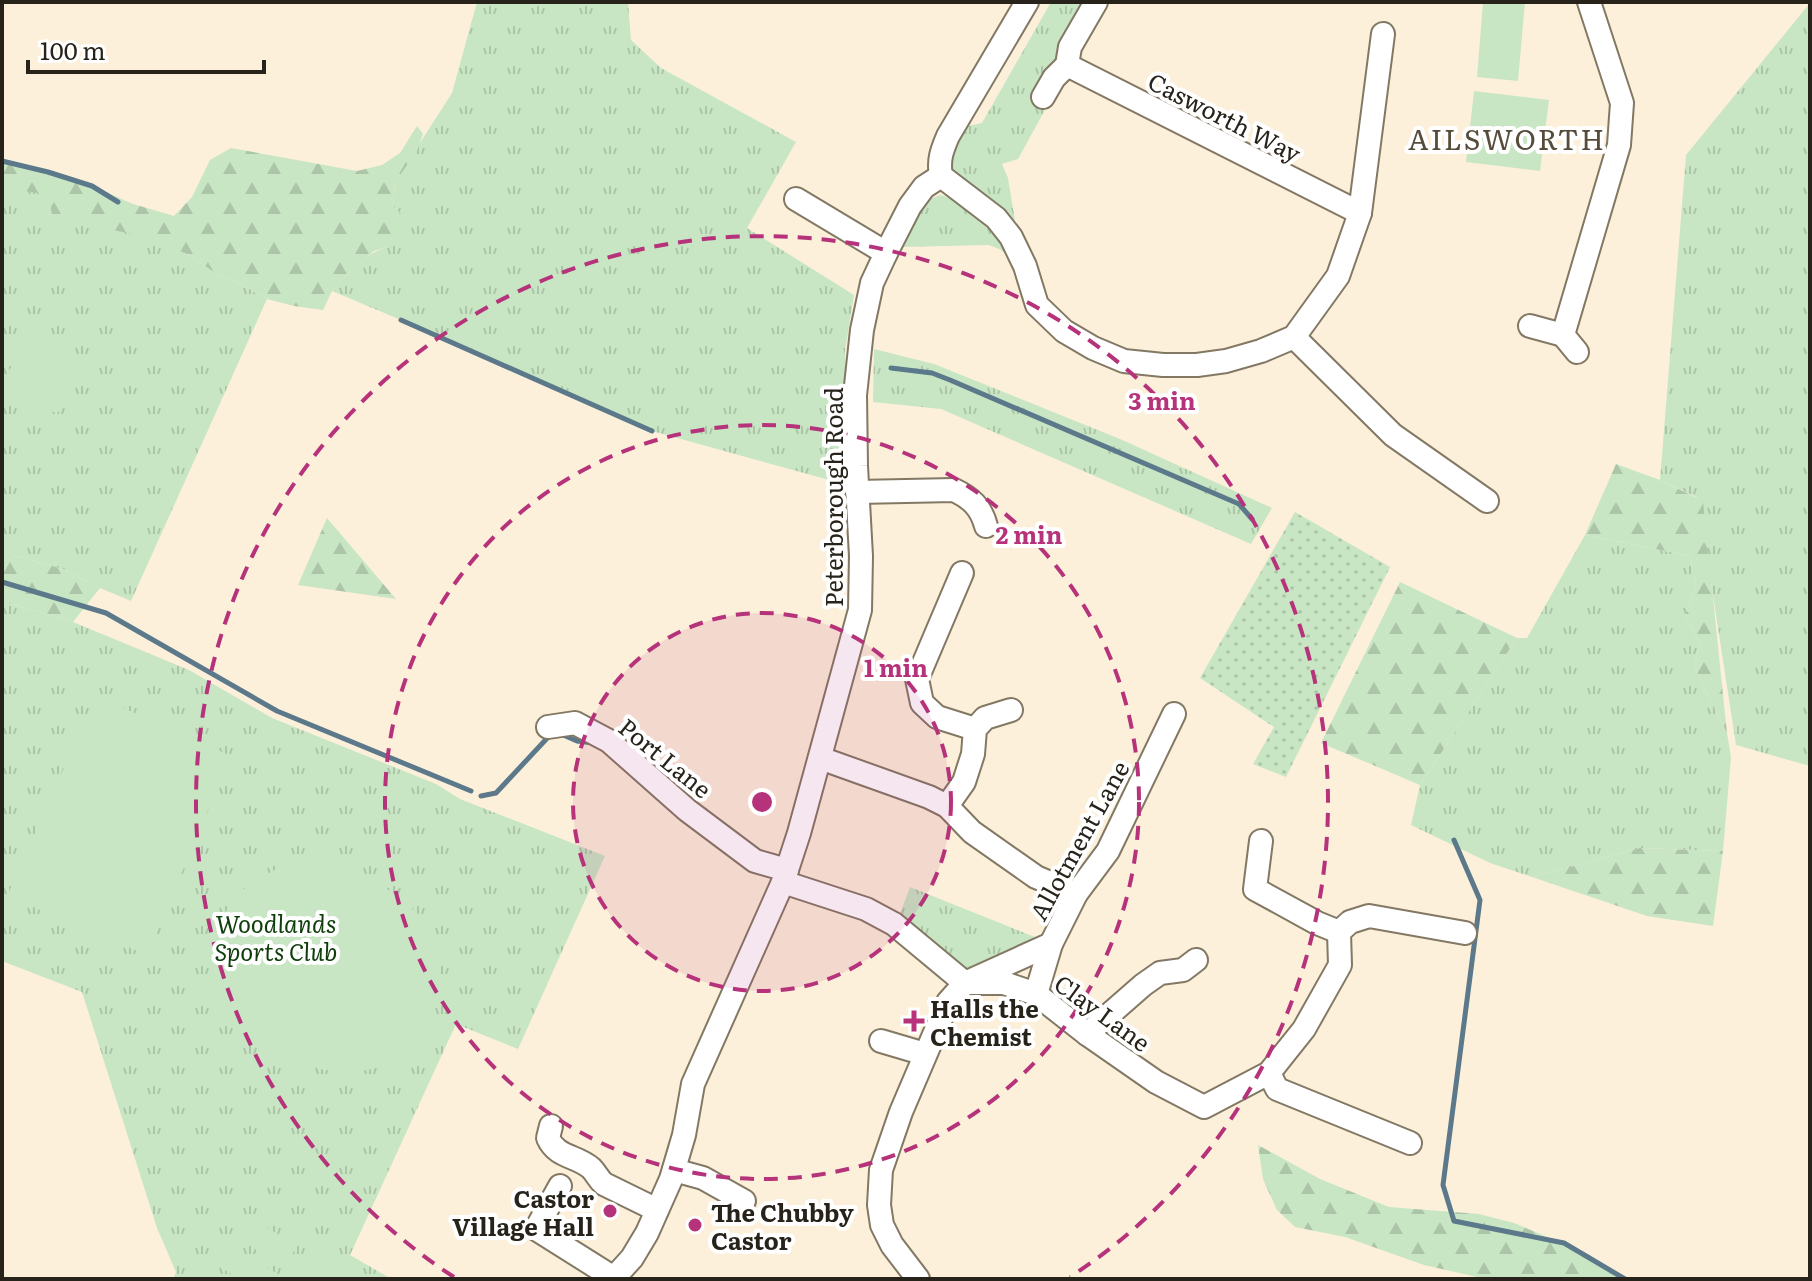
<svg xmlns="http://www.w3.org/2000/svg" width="1812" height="1281" viewBox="0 0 1812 1281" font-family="Literata,serif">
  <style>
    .grass { fill: url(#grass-tufts) }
    .forest { fill: url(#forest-firs) }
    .garden { fill: url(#garden-dots) }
    .pitch { fill: #c8e6c4 }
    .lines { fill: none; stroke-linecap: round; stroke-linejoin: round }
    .stream { stroke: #5b798a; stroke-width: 5 }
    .minor-casing { stroke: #827864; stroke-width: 26 }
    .minor { stroke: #fff; stroke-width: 22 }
    .ring { fill: none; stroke: #b6337b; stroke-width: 4; stroke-dasharray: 14 10 }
    .poi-dot { fill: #b6337b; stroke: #fff; stroke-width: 3 }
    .labels { text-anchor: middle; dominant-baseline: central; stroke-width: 8; stroke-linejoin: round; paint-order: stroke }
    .street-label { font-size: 24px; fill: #27231b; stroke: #fff }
    .park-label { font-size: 24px; font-style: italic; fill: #0f3e0b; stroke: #fff }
    .poi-label { font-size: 24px; font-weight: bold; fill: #27231b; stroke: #fff; text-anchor: start }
    .quarter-label { font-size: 28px; letter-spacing: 2px; fill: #564c3a; stroke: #fff }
    .centre { fill: #b6337b; stroke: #fff; stroke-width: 4 }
    .ring-label { font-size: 24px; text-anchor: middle; font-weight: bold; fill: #b6337b; stroke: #fff; stroke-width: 8; stroke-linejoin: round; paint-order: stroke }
  </style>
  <defs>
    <pattern id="grass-tufts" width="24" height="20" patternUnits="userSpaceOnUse" patternTransform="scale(2)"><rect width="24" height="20" fill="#c8e6c4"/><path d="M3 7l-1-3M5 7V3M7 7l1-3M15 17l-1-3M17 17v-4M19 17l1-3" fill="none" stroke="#acc5a8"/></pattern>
    <pattern id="forest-firs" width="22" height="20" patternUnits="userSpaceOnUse" patternTransform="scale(2)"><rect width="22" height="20" fill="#c8e6c4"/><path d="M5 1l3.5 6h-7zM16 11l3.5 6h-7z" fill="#acc5a8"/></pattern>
    <pattern id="garden-dots" width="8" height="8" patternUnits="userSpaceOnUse" patternTransform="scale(2)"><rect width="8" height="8" fill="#c8e6c4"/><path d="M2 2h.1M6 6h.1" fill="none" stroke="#acc5a8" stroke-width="1.8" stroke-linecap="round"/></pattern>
  </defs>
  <rect width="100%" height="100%" fill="#fcf0da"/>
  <!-- grass -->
  <g class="grass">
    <path d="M477 2H628L631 40 661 68 796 142 747 228 854 295 845 351 848 472 851 486 652 431 401 320 332 291C347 274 364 254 387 247L404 218 393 206 395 182 452 93Z"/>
    <path d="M1051 2H1089L1034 101 1046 108 1018 159 1002 164 1008 178 1015 221 954 179C944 163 954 141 963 127L982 123Z"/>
    <path d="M1810 3V766L1736 745 1698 498 1660 480 1686 155Z"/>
    <path d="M2 173 187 254 217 274 241 284 267 299 131 601 100 588 63 569 13 555 2 546Z"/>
    <path d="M940 195C955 198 984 218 994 230 1001 239 1006 249 1012 258L999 249 989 245 901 247 925 201Z"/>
    <path d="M874 349 934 364 1120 439 1272 508 1251 544 941 409 873 402Z"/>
    <path d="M1585 535 1690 556 1696 585 1685 616 1700 643 1694 667 1727 733 1731 757 1723 851 1640 848 1532 877 1490 863 1411 825 1420 785 1517 638H1527Z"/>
    <path d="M2 601 73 622 189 670 272 718 436 784 460 799 605 856 518 1049 456 1024 350 1255 388 1277 387 1279H173L176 1272 157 1228 82 992 2 961Z"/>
    <path d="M910 887 1045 941 968 975 898 919Z"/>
  </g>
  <!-- forest -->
  <g class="forest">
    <path d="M417 126 423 134 417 151 395 182 393 206 405 218 404 237 387 247 374 251 347 274 332 291 323 310 294 306 267 299 241 284 217 274 187 254 142 236 89 225 52 215 49 195 2 187V161L48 172 92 186 133 204 174 216 192 197 210 160 231 148 357 171 382 165 400 153Z"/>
    <path d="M1616 464 1660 480 1703 501 1727 733 1694 667 1700 643 1685 616 1696 585 1690 556 1585 535Z"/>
    <path d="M327 518 396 599 298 585Z"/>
    <path d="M2 546 13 555 63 569 100 588 73 622 2 601Z"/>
    <path d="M1400 582 1517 638 1420 785 1321 743Z"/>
    <path d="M1640 848 1723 851 1713 926 1647 916 1532 877Z"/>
    <path d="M1258 1145 1320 1179 1389 1207 1479 1214 1514 1223 1590 1255 1624 1279H1486L1424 1265 1345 1237 1295 1227 1277 1210 1263 1179Z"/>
  </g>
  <!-- garden -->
  <path class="garden" d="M1295 512 1390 567 1286 777 1253 764 1274 727 1200 678Z"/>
  <!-- pitch -->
  <g class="pitch">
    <path d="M1483 2H1525L1518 81 1477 77Z"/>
    <path d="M1474 91 1549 100 1540 171 1466 162Z"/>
    <path d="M30 331 86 362 57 414 2 384Z"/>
    <path d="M96 696 231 756 147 955 7 896Z"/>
    <path d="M318 863 391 891 422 917 440 953 441 993 427 1030 398 1058 373 1069 347 1073 320 1069 252 1037 228 1012 215 981 213 947 224 914 247 885 280 867Z"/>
    <path d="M248 1216 297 1246 284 1267 236 1237Z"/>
    <path d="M232 1246 281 1276 279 1279H239L220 1267Z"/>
    <path d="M320 1259 353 1279H298L307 1264 315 1268Z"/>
  </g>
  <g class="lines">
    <!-- stream -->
    <g class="stream">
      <path d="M2 161 48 172 92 186 118 202"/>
      <path d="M401 320 652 431"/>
      <path d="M891 368 932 373 950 380 1239 504 1252 519"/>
      <path d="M2 582 106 613 277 711 471 791"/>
      <path d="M561 734 577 741 594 743"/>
      <path d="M481 796 496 793 552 733"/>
      <path d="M1454 840 1480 900 1443 1185 1454 1221 1564 1243 1625 1279"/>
    </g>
    <defs>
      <g id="minor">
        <path d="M1067 65 1360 213"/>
        <path d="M1043 97 1054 78 1067 65 1070 47 1096 2"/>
        <path d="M941 176 996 218 1011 237 1025 266 1037 305 1064 331 1093 348 1124 361 1163 365H1197L1226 361 1261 351 1294 337 1338 276 1360 213 1383 34"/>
        <path d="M941 176C938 160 942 150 948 136L1027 2"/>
        <path d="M796 199 886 253"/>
        <path d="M1530 326 1563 335 1577 352"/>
        <path d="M1563 335 1619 145 1622 103 1589 2"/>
        <path d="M1294 337 1393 435 1487 501"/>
        <path d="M857 492 954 490C971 498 981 507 986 526"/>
        <path d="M962 573 917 679 922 703 937 717 975 729"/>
        <path d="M548 727 575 723 609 741 687 810 755 861 787 870"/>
        <path d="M820 758 929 797 947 806 972 832 1036 877 1076 894"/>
        <path d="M947 806 964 782 973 754 975 729 985 718 1011 710"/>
        <path d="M1261 841 1255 889 1317 923 1339 932"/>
        <path d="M783 882 866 909 894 924 965 983"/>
        <path d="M965 983H1004L1036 994 1087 1034 1156 1082 1204 1107 1269 1073 1277 1089 1410 1143"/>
        <path d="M1036 994 1051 944 1076 894 1108 851 1174 714"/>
        <path d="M1087 1034 1143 985 1160 973 1183 970 1196 960"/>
        <path d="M881 1041 925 1054"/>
        <path d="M1269 1073 1304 1029 1340 965 1339 932 1350 922 1369 916 1465 933"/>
        <path d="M551 1126 548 1138C557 1158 576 1155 591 1168 597 1174 598 1179 604 1184L657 1210"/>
        <path d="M674 1170 703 1178 744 1201"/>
        <path d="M560 1186 536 1229 614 1278"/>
        <path d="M613 1279 632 1258 647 1233 671 1179 684 1135 693 1084 783 882 799 833 860 610 861 556 856 466 855 395 862 330 872 283 886 253 910 206 924 187 941 176"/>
        <path d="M918 1279 892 1245 882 1225 879 1205 881 1170 901 1112 948 1002 965 983 1051 944"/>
      </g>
    </defs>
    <!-- minor casing -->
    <use href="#minor" class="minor-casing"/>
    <!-- minor -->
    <use href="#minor" class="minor"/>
  </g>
  <!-- distance rings -->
  <circle cx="762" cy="802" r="189" fill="#b6337b" fill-opacity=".12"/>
  <g class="ring">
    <circle cx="762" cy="802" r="189"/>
    <circle cx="762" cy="802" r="377"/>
    <path d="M454 1277A566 566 0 1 1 1070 1277"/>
  </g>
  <!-- markers -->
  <g class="poi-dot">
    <path d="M910 1009h8v8h8v8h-8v8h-8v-8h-8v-8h8z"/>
    <circle cx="610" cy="1211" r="8"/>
    <circle cx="695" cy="1225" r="8"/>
  </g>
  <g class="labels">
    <!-- street labels -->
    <g class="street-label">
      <text transform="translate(1225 116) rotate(27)">Casworth Way</text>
      <text transform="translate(832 497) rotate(-90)">Peterborough Road</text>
      <text transform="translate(666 757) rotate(39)">Port Lane</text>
      <text transform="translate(1078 840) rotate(-61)">Allotment Lane</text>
      <text transform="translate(1103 1012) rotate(36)">Clay Lane</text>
    </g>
    <!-- park labels -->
    <g class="park-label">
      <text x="276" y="922">Woodlands<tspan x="276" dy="28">Sports Club</tspan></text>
    </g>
    <!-- poi labels -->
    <g class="poi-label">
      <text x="930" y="1007">Halls the<tspan x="930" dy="28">Chemist</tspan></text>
      <text x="594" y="1197" text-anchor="end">Castor<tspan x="594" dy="28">Village Hall</tspan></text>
      <text x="711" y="1211">The Chubby<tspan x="711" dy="28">Castor</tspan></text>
    </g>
    <!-- quarter labels -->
    <g class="quarter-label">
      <text x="1507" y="138">AILSWORTH</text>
    </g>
  </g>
  <circle cx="762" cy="802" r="12" class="centre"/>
  <g class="ring-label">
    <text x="1162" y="410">3 min</text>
    <text x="1029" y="544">2 min</text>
    <text x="896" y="677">1 min</text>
  </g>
  <!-- border -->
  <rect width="1812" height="1281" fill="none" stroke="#27231b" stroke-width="8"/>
  <!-- scale -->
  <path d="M28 60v12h236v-12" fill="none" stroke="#27231b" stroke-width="4"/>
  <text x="40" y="60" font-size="24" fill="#27231b" stroke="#ffffff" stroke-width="6" paint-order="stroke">100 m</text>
</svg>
